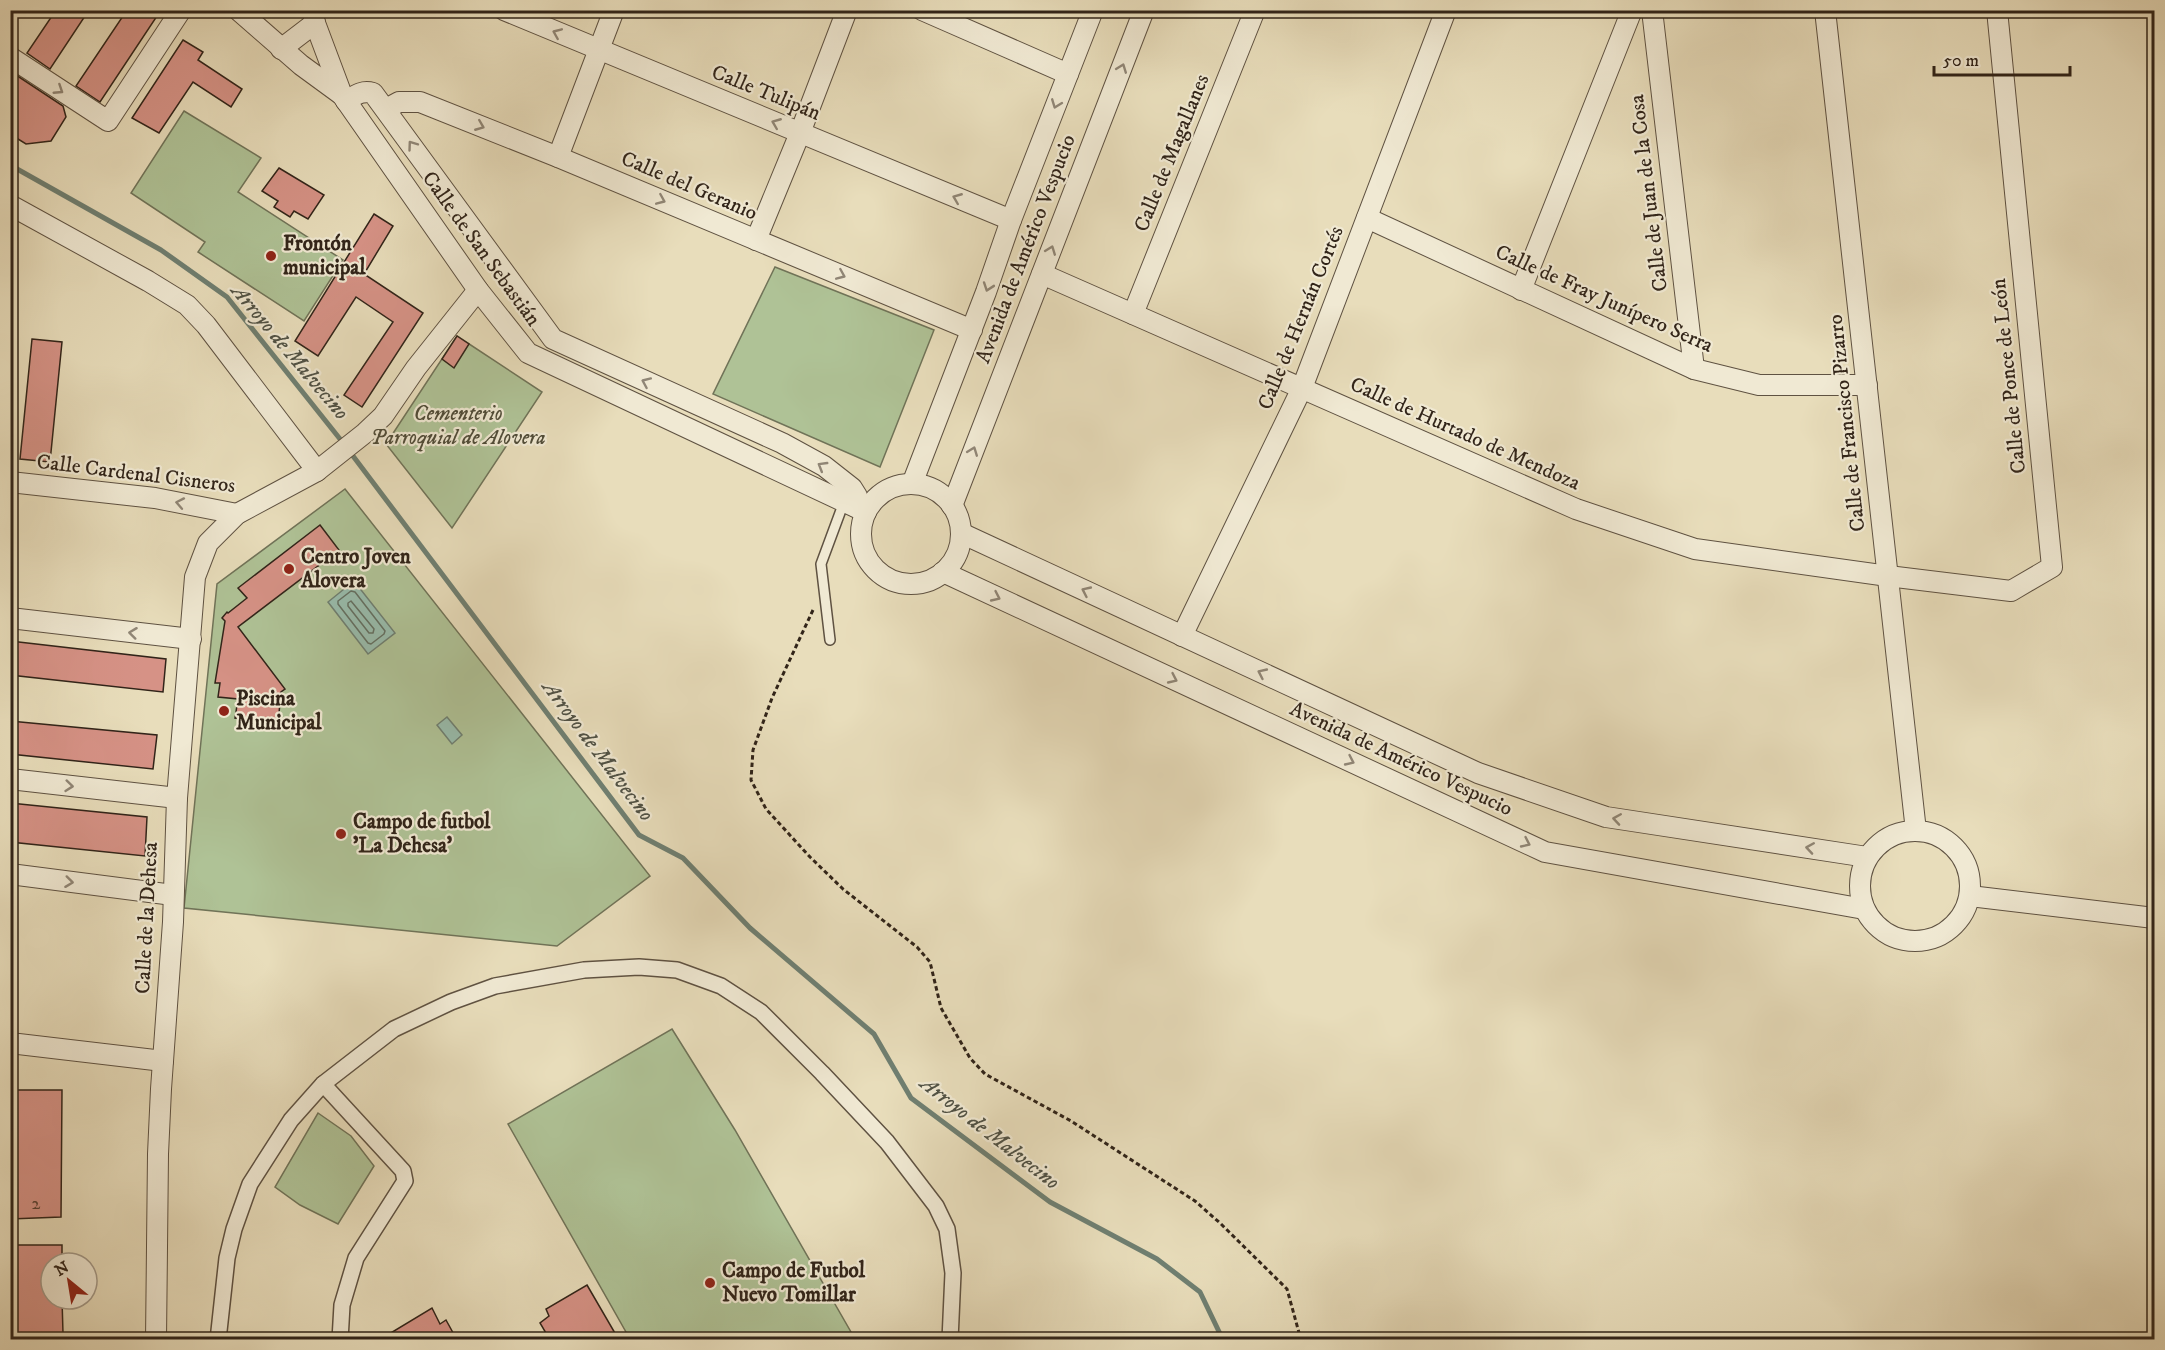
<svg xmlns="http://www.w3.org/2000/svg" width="2165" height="1350" viewBox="0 0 2165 1350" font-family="'IM FELL DW Pica',serif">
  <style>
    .green { fill: #afc296; stroke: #707358; stroke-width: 1.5 }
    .water { fill: #98bcac; stroke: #6f7f71; stroke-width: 1.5 }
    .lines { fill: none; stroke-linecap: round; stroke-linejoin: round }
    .shore { stroke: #647062; stroke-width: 1.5 }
    .stream { stroke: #6f7f71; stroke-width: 5 }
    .building { fill: #d69286; stroke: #312419; stroke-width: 1.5 }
    .service-casing { stroke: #5f5242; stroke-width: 12 }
    .pedestrian-casing { stroke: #5f5242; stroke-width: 18 }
    .minor-casing { stroke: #5f5242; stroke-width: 22 }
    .path { stroke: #312419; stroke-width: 3; stroke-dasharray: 4.5 3; stroke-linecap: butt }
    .service { stroke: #f0e9d3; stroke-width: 9 }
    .pedestrian { stroke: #f0e9d3; stroke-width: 15 }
    .minor { stroke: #f0e9d3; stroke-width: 20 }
    .oneway { stroke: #908676 }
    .poi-dot { fill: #8f2418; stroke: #f0e9d3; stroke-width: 2 }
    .labels { text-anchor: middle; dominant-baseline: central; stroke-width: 4.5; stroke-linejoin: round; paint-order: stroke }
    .number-label { font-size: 18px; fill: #5a4034 }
    .street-label { font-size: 21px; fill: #312419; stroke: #f0e9d3 }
    .poi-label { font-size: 21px; font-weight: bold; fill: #312419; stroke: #f0e9d3; text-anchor: start }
    .park-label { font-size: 21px; font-style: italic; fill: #504c38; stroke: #f0e9d3 }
    .water-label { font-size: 22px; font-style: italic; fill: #505245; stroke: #f0e9d3 }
  </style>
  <rect width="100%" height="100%" fill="#e8ddbb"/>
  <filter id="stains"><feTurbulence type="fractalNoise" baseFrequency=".00333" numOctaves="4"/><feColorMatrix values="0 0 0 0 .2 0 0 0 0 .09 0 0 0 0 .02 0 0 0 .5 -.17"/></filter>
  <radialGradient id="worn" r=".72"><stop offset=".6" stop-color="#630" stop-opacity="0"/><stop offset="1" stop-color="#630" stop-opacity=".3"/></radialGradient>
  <!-- green -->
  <g class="green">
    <path d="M184 111 261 158 238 192 343 260 304 321 198 252 205 242 131 193Z"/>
    <path d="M775 267 934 330 880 467 713 394Z"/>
    <path d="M457 336 542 392 452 528 386 444Z"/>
    <path d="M345 489 650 876 557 946 184 908 217 584Z"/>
    <path d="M672 1029 735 1130 855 1339H630L508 1124Z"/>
    <path d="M318 1113 351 1136 374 1166 338 1224 300 1205 275 1187Z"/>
  </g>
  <!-- water -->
  <g class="water">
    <path d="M354 581 395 633 368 654 328 602Z"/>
    <path d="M447 717 462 735 452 744 437 725Z"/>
  </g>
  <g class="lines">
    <!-- shore -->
    <g class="shore">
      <path d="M351 591 355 592 385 631 384 634 371 644 368 643 338 604V601Z"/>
      <path d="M351 601 374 629 373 633H369L348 606V603Z"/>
    </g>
    <!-- stream -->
    <g class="stream">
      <path d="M10 165 161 250 227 297 344 444"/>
      <path d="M350 452 639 835 683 858 750 928 874 1034 911 1098 1050 1202 1157 1259 1200 1292 1223 1340"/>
    </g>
  </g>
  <!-- building -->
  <g class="building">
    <path d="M56 10H89L50 69 27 53Z"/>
    <path d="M127 10H161L100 102 76 86Z"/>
    <path d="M183 40 203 52 198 60 242 89 231 107 193 82 159 133 132 118Z"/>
    <path d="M13 73 63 106 66 117 51 141 26 144 10 134V77Z"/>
    <path d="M279 168 324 195 308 219 294 211 290 217 274 207 278 201 262 191Z"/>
    <path d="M374 214 393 226 364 274 423 313 362 407 344 395 393 322 356 297 318 356 295 341Z"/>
    <path d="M457 336 469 344 454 368 442 359Z"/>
    <path d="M32 339 62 342 50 462 20 459Z"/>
    <path d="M320 525 339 550 238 627 285 689 281 692 278 724 235 718 238 699 218 697 220 683H215L225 621 222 618 227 612 228 613 247 598 238 588Z"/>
    <path d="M10 641 166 659 163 692 10 675Z"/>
    <path d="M10 721 157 735 153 769 10 754Z"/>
    <path d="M10 803 147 817 145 856 10 842Z"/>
    <path d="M10 1090H62L61 1217 10 1219Z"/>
    <path d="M10 1245H62V1263H51V1299H62L63 1333H13V1269L10 1270Z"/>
    <path d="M587 1285 619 1340H550L540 1323 549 1316 546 1309Z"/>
    <path d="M432 1308 440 1324 446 1320 457 1340H379Z"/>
  </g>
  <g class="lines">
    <defs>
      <path id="service" d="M830 640 821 564 844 502"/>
      <g id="pedestrian">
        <path d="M323 1084 403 1171 405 1181 356 1258 342 1305 340 1340"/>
        <path d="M218 1340 227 1258 234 1229 250 1184 291 1120 323 1084 394 1029 451 1002 495 986 584 970 639 967 677 970 721 986 761 1012 822 1073 887 1142 936 1206 947 1229 953 1273 950 1340"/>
      </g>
      <g id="minor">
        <path d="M238 10 301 65 342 95 478 290 528 353 866 512"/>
        <path d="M504 10 1011 220"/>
        <path d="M922 10 1068 74"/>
        <path d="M1652 10 1694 369"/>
        <path d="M1825 10 1916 831"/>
        <path d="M315 23 342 95"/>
        <path d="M281 49 315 23 313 13"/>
        <path d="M10 57 108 121 181 10"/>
        <path d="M346 101C356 95 362 90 373 93L553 339 782 443 824 466 852 488 857 496 856 507"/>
        <path d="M386 109 399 102H420L558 157 972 330"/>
        <path d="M558 157 614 10"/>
        <path d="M10 205 148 281 187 305 206 325 317 471 365 433 383 416 416 368 478 290"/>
        <path d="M1367 218 1694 369 1759 385H1867"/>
        <path d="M756 240 800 133 847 10"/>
        <path d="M1042 274 1576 509 1695 549 1888 576 2011 591 2052 567 1997 10"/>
        <path d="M1521 290 1632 10"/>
        <path d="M1133 314 1255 10"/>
        <path d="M10 482 155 498 237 514"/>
        <path d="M912 484 986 292 1011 220 1093 10"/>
        <circle cx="911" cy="534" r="50"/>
        <path d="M952 506 1144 10"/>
        <path d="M961 533 1478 773 1606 817 1867 857"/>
        <path d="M943 572 1545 852 1864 909"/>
        <path d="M10 618 191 639"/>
        <path d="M1182 636 1302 388 1446 10"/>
        <path d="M10 779 177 798"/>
        <circle cx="1915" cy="886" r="55"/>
        <path d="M10 874 173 895"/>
        <path d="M1970 896 2154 918"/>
        <path d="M10 1043 163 1061"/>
        <path d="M156 1340 158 1154 161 1089 173 922 177 798 195 577 208 543 237 514 317 471"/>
      </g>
    </defs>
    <!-- service casing -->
    <use href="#service" class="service-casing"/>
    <!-- pedestrian casing -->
    <use href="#pedestrian" class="pedestrian-casing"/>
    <!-- minor casing -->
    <use href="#minor" class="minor-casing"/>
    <!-- path -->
    <path class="path" d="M813 610 772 698 753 750 751 780 766 809 810 857 843 889 917 947 930 962 941 1008 970 1058 985 1074 1071 1121 1195 1201 1220 1223 1287 1289 1301 1340"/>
    <!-- service -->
    <use href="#service" class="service"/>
    <!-- pedestrian -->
    <use href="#pedestrian" class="pedestrian"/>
    <!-- minor -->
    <use href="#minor" class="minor"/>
  </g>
  <!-- one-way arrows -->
  <defs><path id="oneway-chevron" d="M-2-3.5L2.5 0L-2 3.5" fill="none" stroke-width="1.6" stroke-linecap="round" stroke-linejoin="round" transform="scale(1.5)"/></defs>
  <g class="oneway">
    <use href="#oneway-chevron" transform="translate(557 33) rotate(-157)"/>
    <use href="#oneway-chevron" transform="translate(1122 68) rotate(-69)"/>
    <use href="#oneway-chevron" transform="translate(59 90) rotate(33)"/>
    <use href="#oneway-chevron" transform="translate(1056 104) rotate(111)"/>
    <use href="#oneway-chevron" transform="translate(776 123) rotate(-158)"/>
    <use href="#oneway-chevron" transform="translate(480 126) rotate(22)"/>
    <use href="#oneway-chevron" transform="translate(412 145) rotate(-126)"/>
    <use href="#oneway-chevron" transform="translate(957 198) rotate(-158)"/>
    <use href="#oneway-chevron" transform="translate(661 200) rotate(23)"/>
    <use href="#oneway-chevron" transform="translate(1051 250) rotate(-69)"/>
    <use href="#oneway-chevron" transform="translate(841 275) rotate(23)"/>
    <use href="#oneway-chevron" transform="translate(988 287) rotate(109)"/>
    <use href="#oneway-chevron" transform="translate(646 382) rotate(-156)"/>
    <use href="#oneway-chevron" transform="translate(973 451) rotate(-69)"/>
    <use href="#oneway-chevron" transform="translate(822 466) rotate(-149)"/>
    <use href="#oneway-chevron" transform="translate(180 503) rotate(-169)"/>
    <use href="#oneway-chevron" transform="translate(1086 591) rotate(-155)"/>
    <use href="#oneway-chevron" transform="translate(996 597) rotate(25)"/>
    <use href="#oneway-chevron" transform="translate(133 633) rotate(-173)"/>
    <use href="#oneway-chevron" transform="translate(1262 673) rotate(-155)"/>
    <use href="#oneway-chevron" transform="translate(1173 679) rotate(25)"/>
    <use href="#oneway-chevron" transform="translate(1350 761) rotate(25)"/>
    <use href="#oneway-chevron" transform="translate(69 786) rotate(6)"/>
    <use href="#oneway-chevron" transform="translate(1617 819) rotate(-171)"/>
    <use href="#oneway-chevron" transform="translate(1526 843) rotate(25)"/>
    <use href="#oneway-chevron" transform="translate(1810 848) rotate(-171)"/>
    <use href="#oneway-chevron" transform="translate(69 882) rotate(7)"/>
  </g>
  <!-- markers -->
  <g class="poi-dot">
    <circle cx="271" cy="256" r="6"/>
    <circle cx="289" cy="569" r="6"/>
    <circle cx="224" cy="711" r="6"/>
    <circle cx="341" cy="834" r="6"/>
    <circle cx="710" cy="1283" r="6"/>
  </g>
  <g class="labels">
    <!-- number labels -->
    <g class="number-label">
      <text x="36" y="1204">2</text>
    </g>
    <!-- street labels -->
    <g class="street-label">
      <text transform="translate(766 93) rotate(22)">Calle Tulipán</text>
      <text transform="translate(1172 153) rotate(-68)">Calle de Magallanes</text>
      <text transform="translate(689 186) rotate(23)">Calle del Geranio</text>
      <text transform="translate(1649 193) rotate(-97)">Calle de Juan de la Cosa</text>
      <text transform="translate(481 249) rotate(54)">Calle de San Sebastián</text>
      <text transform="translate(1026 249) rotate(-69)">Avenida de Américo Vespucio</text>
      <text transform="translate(1604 299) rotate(24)">Calle de Fray Junípero Serra</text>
      <text transform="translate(1301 318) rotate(-68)">Calle de Hernán Cortés</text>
      <text transform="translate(2009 376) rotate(-96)">Calle de Ponce de León</text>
      <text transform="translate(1847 423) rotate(-96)">Calle de Francisco Pizarro</text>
      <text transform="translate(1465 434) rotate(24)">Calle de Hurtado de Mendoza</text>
      <text transform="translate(136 474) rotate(7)">Calle Cardenal Cisneros</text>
      <text transform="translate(1401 759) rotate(25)">Avenida de Américo Vespucio</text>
      <text transform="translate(147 918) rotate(-87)">Calle de la Dehesa</text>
    </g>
    <!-- poi labels -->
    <g class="poi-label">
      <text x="283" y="244">Frontón<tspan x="283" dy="24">municipal</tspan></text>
      <text x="301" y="557">Centro Joven<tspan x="301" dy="24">Alovera</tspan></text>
      <text x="236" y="699">Piscina<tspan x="236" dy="24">Municipal</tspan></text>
      <text x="353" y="822">Campo de futbol<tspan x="353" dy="24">'La Dehesa'</tspan></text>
      <text x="722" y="1271">Campo de Futbol<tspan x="722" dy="24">Nuevo Tomillar</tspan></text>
    </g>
    <!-- park labels -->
    <g class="park-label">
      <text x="458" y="414">Cementerio<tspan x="458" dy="24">Parroquial de Alovera</tspan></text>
    </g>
    <!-- water labels -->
    <g class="water-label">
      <text transform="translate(290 352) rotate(50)">Arroyo de Malvecino</text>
      <text transform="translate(598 751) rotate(53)">Arroyo de Malvecino</text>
      <text transform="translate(990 1133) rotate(38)">Arroyo de Malvecino</text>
    </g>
  </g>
  <!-- margin -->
  <rect width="2165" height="1350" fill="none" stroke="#e8ddbb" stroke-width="36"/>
  <rect x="12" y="12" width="2141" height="1326" fill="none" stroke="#312419" stroke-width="3"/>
  <rect x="18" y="18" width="2129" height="1314" fill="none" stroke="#312419" stroke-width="1.5"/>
  <!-- north arrow -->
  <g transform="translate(69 1281) rotate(330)"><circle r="28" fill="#f0e9d3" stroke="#a49a89" stroke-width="1.5"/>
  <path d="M0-4.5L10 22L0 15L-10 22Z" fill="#8f2418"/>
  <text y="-9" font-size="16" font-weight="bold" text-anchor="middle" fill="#312419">N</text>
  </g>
  <!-- scale -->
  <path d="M1934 66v9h136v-9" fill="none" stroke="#312419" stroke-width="3"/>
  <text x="1943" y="66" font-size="18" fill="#312419" stroke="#f0e9d3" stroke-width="4.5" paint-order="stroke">50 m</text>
  <rect width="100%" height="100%" filter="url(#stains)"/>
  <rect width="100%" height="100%" fill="url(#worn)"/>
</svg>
